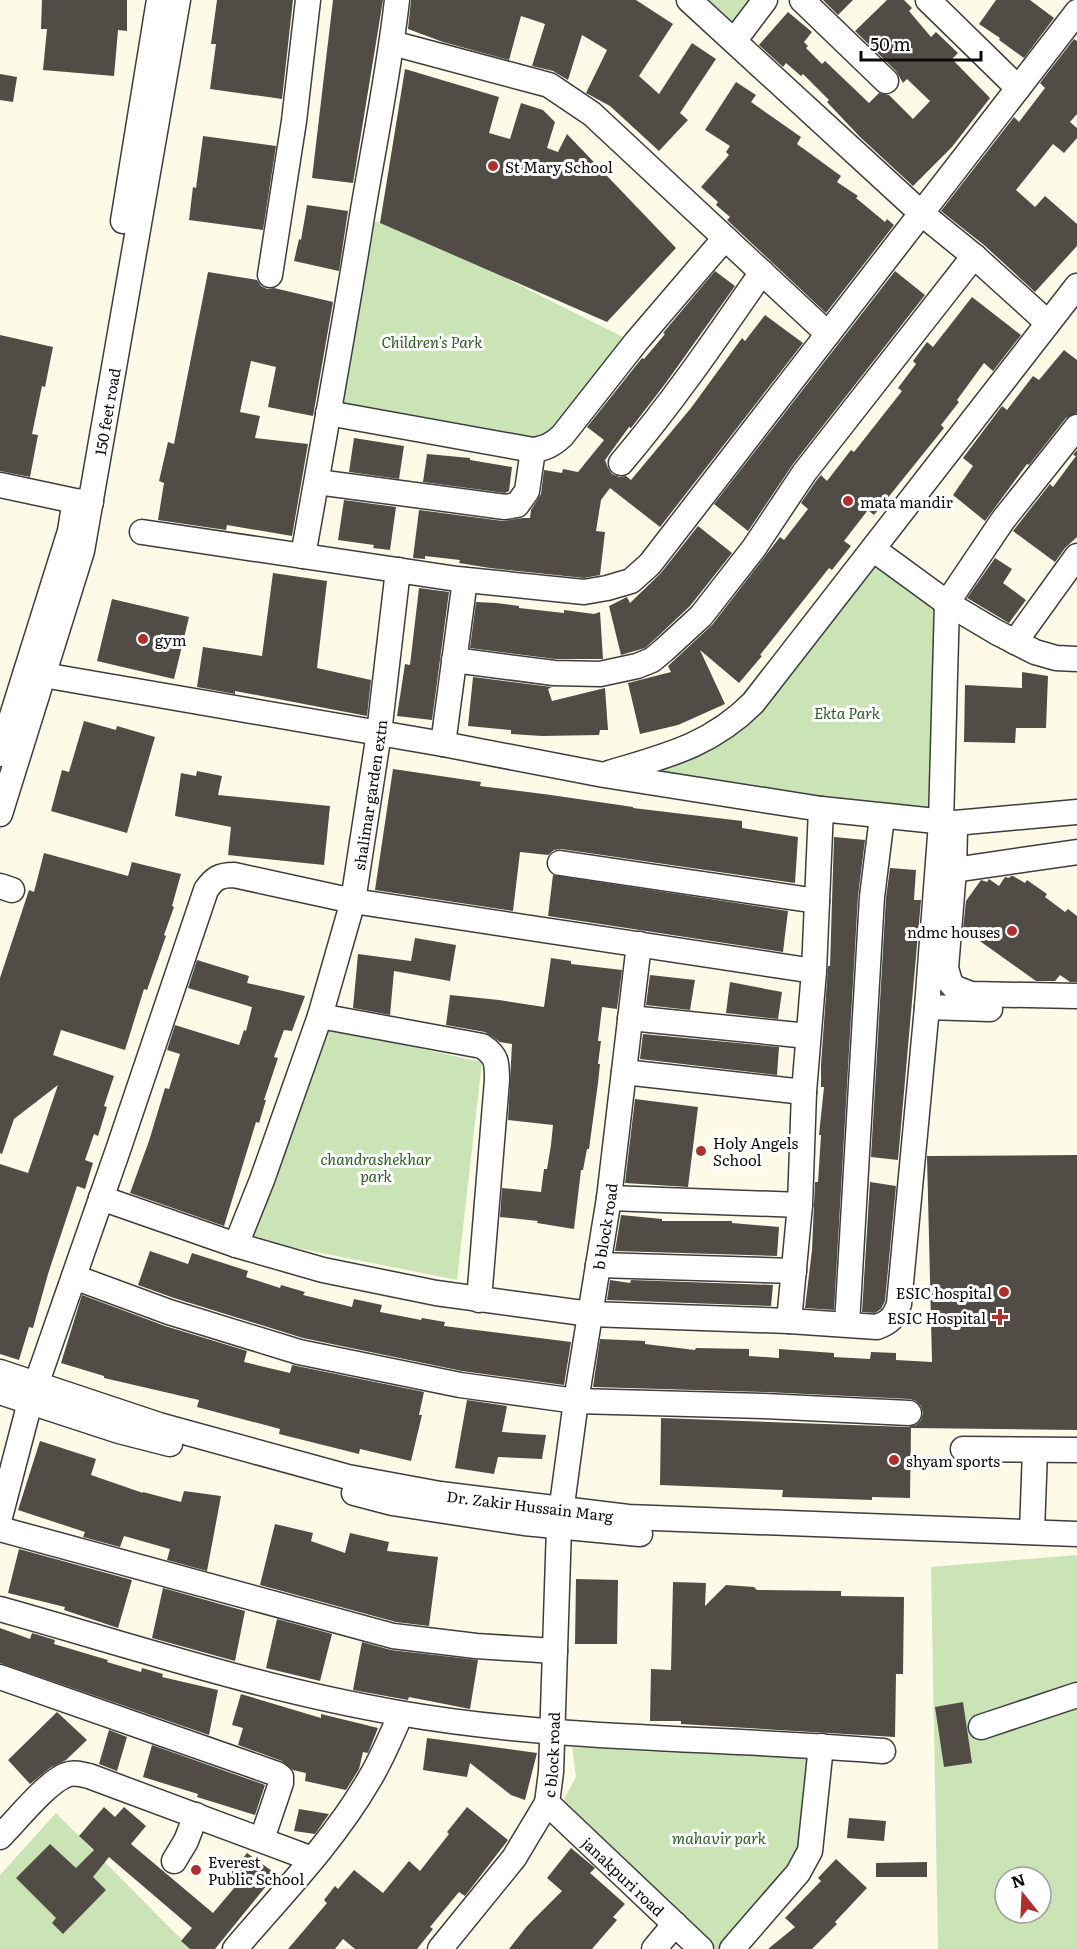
<svg xmlns="http://www.w3.org/2000/svg" width="1077" height="1949" viewBox="0 0 1077 1949" font-family="Literata,serif">
  <style>
    .green { fill: #cbe4b6; fill-rule: evenodd }
    .building { fill: #524c47 }
    .lines { fill: none; stroke-linecap: round; stroke-linejoin: round }
    .minor-casing { stroke: #3d3d3d; stroke-width: 27 }
    .minor { stroke: #fff; stroke-width: 24 }
    .poi-dot { fill: #ae2f2d; stroke: #fff; stroke-width: 2 }
    .labels { text-anchor: middle; dominant-baseline: central; stroke-width: 6; stroke-linejoin: round; paint-order: stroke }
    .poi-label { font-size: 15px; fill: #0a0a0a; stroke: #fff; text-anchor: start }
    .park-label { font-size: 15px; font-style: italic; fill: #295c20; stroke: #fff }
    .street-label { font-size: 15px; fill: #0a0a0a; stroke: #fff }
  </style>
  <rect width="100%" height="100%" fill="#fdfbe8"/>
  <!-- green -->
  <g class="green">
    <path d="M708 0H755L736 25Z"/>
    <path d="M364 216 501 276 627 339 541 447 328 413Z"/>
    <path d="M881 543 941 595 937 819 629 771 728 711 766 664Z"/>
    <path d="M326 1028 482 1062 457 1280 252 1239Z"/>
    <path d="M1077 1555V1949H938L931 1567ZM1005 1877H1041V1913H1005Z"/>
    <path d="M572 1747 656 1752 814 1758 815 1828 733 1949H713L594 1830 562 1803 576 1777Z"/>
    <path d="M56 1813 191 1949H0V1875Z"/>
  </g>
  <!-- building -->
  <g class="building">
    <path d="M42 0H127V31L118 30 114 76 43 70 47 29H41Z"/>
    <path d="M217 0H293L282 99 210 89 216 44H211Z"/>
    <path d="M333 0H383L353 183 312 178Z"/>
    <path d="M411 0H636L673 24 639 76 659 94 692 43 716 59 680 113 688 120 659 151 610 106 586 93 607 50 582 35 568 80 553 71 532 66 545 24 521 16 509 60 443 42 408 29Z"/>
    <path d="M823 0H853L838 15Z"/>
    <path d="M887 0H904L912 8 909 11 931 37 936 32 958 53 952 59 990 98 952 147 913 186 860 137 827 102 829 100 803 74 801 76 786 63 783 67 759 45 788 12 812 32 804 42 808 46 806 48 822 64 825 61 869 103 879 93 889 95 913 119 930 101 907 79 903 83 896 71 855 31Z"/>
    <path d="M996 0H1030L1054 18 1024 58 999 40 1000 38 979 24Z"/>
    <path d="M1074 39 1077 41V114L1070 122 1077 128V138L1064 153 1053 144 1016 190 1035 207 1045 196 1077 224V246L1035 292 984 245 941 211 1014 117 1019 122 1045 88 1040 83Z"/>
    <path d="M405 69 499 97 489 133 510 139 521 103 543 110 555 122 547 148 558 152 567 134 676 248 607 322 380 223Z"/>
    <path d="M0 74 17 77 13 102 0 100Z"/>
    <path d="M736 82 756 95 751 102 801 137 797 144 841 176 837 182 858 196 856 198 885 222 887 219 894 225 826 313 727 220 730 217 716 205 718 202 701 187 729 155 726 152 730 146 705 130Z"/>
    <path d="M203 136 276 146 263 230 189 220 193 187 196 188Z"/>
    <path d="M307 205 348 211 339 271 294 261 299 239 301 240Z"/>
    <path d="M715 271 735 286 665 384 631 428 629 427 605 460 608 468 612 474 619 477 626 476 631 480 691 408 742 338 745 341 765 315 803 343 660 527 610 488 601 500 596 531 605 532 600 575 584 578 490 568 459 563 460 560 425 556V559L413 558 419 510 503 521 523 518H530L531 510 541 494 544 470 562 473 563 469 578 472 604 440 587 427 642 358 644 359 665 334 663 333Z"/>
    <path d="M895 271 925 295 793 464 748 531 714 504Z"/>
    <path d="M208 272 257 280 261 286 267 289 274 288 333 302 313 416 268 407 276 367 251 361 240 412 260 416 255 438 308 444 292 536 227 525 226 530 158 520 164 483 159 481 168 442 174 444Z"/>
    <path d="M972 297 1021 335 993 371 984 363 957 400 959 402 941 425 944 428 874 515 868 510 844 541 851 546 832 570 829 568 760 655 762 656 739 683 700 650 725 704 678 725 640 734 628 683 671 672 668 666 712 625 780 537 784 540 808 509 801 503 816 481 821 475 827 481 851 450 854 452 902 391 898 388 916 364 913 361 927 342 933 347Z"/>
    <path d="M0 335 53 347 45 387 42 386 32 434 38 435 30 477 0 471Z"/>
    <path d="M1064 350 1077 360V413L1066 418 1029 465 1027 464 985 521 953 495 973 466 963 458 1002 406 1007 410 1033 376 1039 380Z"/>
    <path d="M354 438 404 446 399 479 349 472Z"/>
    <path d="M1077 450V537L1065 548 1055 562 1013 531 1050 484 1053 487 1076 456 1073 455Z"/>
    <path d="M427 454 470 458V460L512 467 509 491 505 493 423 482Z"/>
    <path d="M344 500 396 507 390 550 373 548 374 545 338 540Z"/>
    <path d="M698 526 732 553 690 606 655 639 645 648 621 655 609 606 627 597 630 603 661 573Z"/>
    <path d="M995 558 1012 569 1003 583 1026 600 1009 623 967 598Z"/>
    <path d="M273 573 327 581 317 668 371 680 367 716 235 691V694L197 687 203 647 262 656Z"/>
    <path d="M419 588 449 592 432 720 397 716 405 664 410 665Z"/>
    <path d="M112 599 189 617 174 679 97 661Z"/>
    <path d="M476 602 496 603 519 606V608L564 613V610L594 614 600 612 603 659H555L470 648Z"/>
    <path d="M1022 672 1048 676 1046 728H1016L1015 743 964 742 965 685 1022 688Z"/>
    <path d="M473 677 552 687 548 689 552 701 605 688 608 730H600L599 735 542 736 511 734V730L468 726Z"/>
    <path d="M84 721 116 730 117 726 155 737 127 833 51 811 62 770 69 772Z"/>
    <path d="M393 769 481 782 480 786 551 795 633 807V808L742 821V828L798 837 795 883 561 849 554 850 548 855 520 852 513 911 375 890Z"/>
    <path d="M197 771 222 776 218 795 330 806 324 865 228 855 231 827 175 816 181 773 196 776Z"/>
    <path d="M834 837 865 840 858 896 834 1310 805 1308 812 1250 815 1182H818L821 1135H819L824 1087H821V1065L828 966H830Z"/>
    <path d="M44 853 128 876 132 862 181 874 172 906 174 907 164 935 166 936 147 990 144 989 125 1050 61 1030 53 1055 114 1076 104 1106 107 1107 98 1136 94 1134 85 1160 93 1163 85 1189 77 1186 48 1274 33 1328 29 1327 19 1360 0 1354V1164L28 1173 58 1085 14 1119 2 1154 0 1153V978L29 890 34 892Z"/>
    <path d="M890 868 916 870 914 900H921L898 1160 871 1157 886 898Z"/>
    <path d="M553 875 788 911 783 952 548 916Z"/>
    <path d="M1011 876H1013L1025 883 1027 880 1047 894 1045 897 1065 912 1068 909 1077 916V982H1070L1060 975 1055 981H1036L963 929 966 901 981 880 987 882 989 879 999 886 1005 877 1009 878Z"/>
    <path d="M415 938 456 945 450 981 394 971 390 1015 353 1008 358 954 411 961Z"/>
    <path d="M551 958 571 961V964L622 970 617 1009 602 1007 598 1041H601L598 1064H600L598 1083 589 1149H587L583 1170H581L574 1229 537 1223 538 1221 500 1217 502 1188 541 1192 544 1169H547L551 1145 553 1125 508 1120 512 1044 500 1042 485 1032 446 1025 450 995 499 1000 544 1007Z"/>
    <path d="M197 960 249 976 247 983 305 996 292 1031 284 1030 274 1057 278 1058 264 1100H266L259 1123 256 1122 224 1226 130 1193 149 1141 165 1088 169 1089 180 1054 167 1050 175 1025 239 1045 244 1030 246 1031 252 1007 188 988Z"/>
    <path d="M650 975 695 980 690 1010 646 1005Z"/>
    <path d="M730 982 782 992 778 1019 726 1013Z"/>
    <path d="M643 1034 779 1047 777 1075 640 1059Z"/>
    <path d="M635 1099 698 1107 688 1187 625 1183Z"/>
    <path d="M1077 1155V1430L911 1428 910 1498 872 1497V1500L782 1497 783 1490 660 1485 661 1418 908 1427 916 1425 921 1420 923 1413 921 1406 916 1401 910 1399 765 1392 593 1387 600 1339 645 1341V1344L695 1350 696 1348 749 1349V1356L779 1358V1349L834 1353V1357L870 1359 871 1352 896 1353V1360L932 1362 927 1156Z"/>
    <path d="M870 1182 896 1186 885 1301 881 1309 875 1313 862 1312Z"/>
    <path d="M621 1215 662 1219V1221H732V1223L779 1227 777 1256 615 1251Z"/>
    <path d="M150 1251 188 1264 192 1253 248 1271 246 1277 280 1288 281 1285 305 1292 303 1295 352 1307 354 1299 382 1305 380 1312 421 1320 422 1318 445 1322 444 1326 571 1342 564 1385 462 1371 303 1338 174 1298 138 1285Z"/>
    <path d="M610 1280 630 1283 631 1280 773 1285 771 1306 607 1300Z"/>
    <path d="M82 1295 165 1326 247 1351 244 1362 290 1373 292 1365 424 1392 419 1415H422L411 1461 360 1449 359 1454 279 1434 280 1429 197 1407 199 1400 104 1378V1376L61 1363Z"/>
    <path d="M467 1400 507 1406 502 1432 546 1435 542 1459 498 1457 494 1474 455 1468Z"/>
    <path d="M40 1441 96 1459 91 1475 143 1493V1492L181 1502 184 1491 221 1496 207 1571 167 1560 170 1549 124 1536 120 1547 83 1537 85 1532 18 1510Z"/>
    <path d="M275 1524 313 1533 311 1541 345 1553 350 1533 389 1542 387 1551 438 1557 429 1626 396 1622 260 1585Z"/>
    <path d="M19 1549 132 1580 118 1628 64 1610 65 1607 8 1593Z"/>
    <path d="M576 1579 618 1580 617 1644H575Z"/>
    <path d="M673 1582 706 1583 705 1606 726 1585 754 1587 757 1590 841 1591V1596L904 1597 903 1674H896L895 1737 681 1724V1721H650L651 1669 671 1670Z"/>
    <path d="M163 1588 245 1611 235 1661 152 1638Z"/>
    <path d="M277 1619 332 1634 320 1681 266 1668Z"/>
    <path d="M0 1628 30 1639 32 1633 55 1640 54 1644 108 1660 107 1662 141 1672 142 1668 163 1674 162 1677 218 1690 209 1735 0 1663Z"/>
    <path d="M362 1642 391 1650 478 1660 470 1709 409 1697 408 1700 353 1690Z"/>
    <path d="M241 1694 321 1718V1714L378 1728 368 1753 363 1752 359 1769 346 1790 305 1781 306 1773 293 1770 282 1761 238 1745 243 1728 232 1725Z"/>
    <path d="M963 1702 972 1763 944 1767 935 1707Z"/>
    <path d="M57 1712 87 1740 66 1760 50 1768 30 1784 8 1760Z"/>
    <path d="M109 1730 127 1737 117 1771 99 1764Z"/>
    <path d="M427 1738 537 1753 525 1800 511 1795 470 1763 467 1777 423 1770Z"/>
    <path d="M152 1745 265 1785 255 1815 197 1797 198 1794 143 1777Z"/>
    <path d="M104 1807 115 1817 124 1807 146 1826 131 1844 213 1913 240 1881 231 1873 247 1853 276 1874 215 1949H190L181 1941 192 1928 109 1857 93 1877 106 1890 63 1934 52 1923 56 1918 16 1878 50 1844 76 1868 94 1850 79 1836Z"/>
    <path d="M467 1807 508 1840 465 1896 459 1892 430 1927 433 1929 417 1949H355L343 1939 335 1949H288L327 1903 324 1900 335 1886 338 1889 354 1870 383 1893 409 1861 420 1871 449 1834 447 1832Z"/>
    <path d="M299 1809 329 1814 315 1834 294 1831Z"/>
    <path d="M849 1818 886 1821 884 1841 847 1838Z"/>
    <path d="M571 1848 595 1868 590 1873 625 1904 613 1917 617 1920 592 1949H509L527 1926 562 1891 547 1878Z"/>
    <path d="M836 1859 867 1888 835 1922 837 1924 812 1949H768L795 1927 785 1918 821 1881 818 1878Z"/>
    <path d="M927 1862V1877H876V1863Z"/>
  </g>
  <g class="lines">
    <defs>
      <g id="minor">
        <path d="M689 0 921 213 974 256 1048 323"/>
        <path d="M802 0 886 81"/>
        <path d="M928 0 1018 88"/>
        <path d="M734 41 765 0"/>
        <path d="M392 43 549 85 592 114 828 334"/>
        <path d="M123 221 159 0"/>
        <path d="M270 275 294 121 308 0"/>
        <path d="M328 413 533 450C546 448 552 445 562 436L636 342 725 238"/>
        <path d="M621 463C673 402 717 337 762 272"/>
        <path d="M317 482 505 507 517 505 527 491 533 450"/>
        <path d="M0 485 75 501 91 502"/>
        <path d="M142 532 457 579 584 592 607 588 631 581 650 564 1077 12"/>
        <path d="M873 549 947 603 996 632 1035 652 1056 658 1077 659"/>
        <path d="M303 556C323 443 344 329 362 216 374 144 389 72 397 0"/>
        <path d="M1015 642 1077 556"/>
        <path d="M454 660 554 673 600 674 637 666 652 660 664 650 701 616 754 548 804 473 974 256"/>
        <path d="M26 672 443 744 604 775 821 809 955 823 1077 812"/>
        <path d="M443 744 465 580"/>
        <path d="M0 754 70 531 74 506"/>
        <path d="M609 773C665 756 710 746 753 703L1077 286"/>
        <path id="s1" d="M0 814 82 551 178 0"/>
        <path d="M955 829 954 870 946 968 950 982 955 988 971 994 1077 996"/>
        <path d="M560 863 817 901"/>
        <path d="M954 870 1077 852"/>
        <path d="M0 886 12 890"/>
        <path d="M927 1007 990 1009"/>
        <path d="M320 1016 482 1046C497 1056 497 1062 497 1080L479 1300"/>
        <path d="M630 1018 808 1036"/>
        <path d="M624 1072 804 1092"/>
        <path d="M101 1198 236 1245 323 1270 436 1293 590 1314 789 1321 877 1327C890 1322 894 1318 899 1304L927 1007 941 823 947 603 1003 520 1077 427"/>
        <path d="M609 1198 800 1205"/>
        <path id="s2" d="M236 1245 262 1180 320 1016 353 901 379 733 398 570"/>
        <path d="M598 1265 794 1271"/>
        <path d="M74 1277 169 1312 299 1352 460 1385 576 1401 764 1406 909 1413"/>
        <path d="M789 1321 800 1205 804 1092 814 971 821 809"/>
        <path d="M847 1324 872 897 882 817"/>
        <path id="s3" d="M0 1372 159 1425 348 1477 440 1494 628 1517 1077 1534"/>
        <path d="M0 1392 119 1431 170 1444"/>
        <path d="M963 1449 1077 1450"/>
        <path d="M354 1493 392 1503 524 1523 640 1534"/>
        <path d="M0 1517 30 1402 118 1150 206 890C214 878 220 875 234 875L353 901 814 971"/>
        <path d="M0 1529 393 1636 476 1646 555 1651"/>
        <path d="M1032 1532 1035 1450"/>
        <path d="M0 1609C132 1646 264 1690 399 1713 559 1741 722 1737 883 1751"/>
        <path d="M0 1677 277 1774 281 1777V1783L262 1839"/>
        <path d="M981 1727 1077 1695"/>
        <path id="s4" d="M547 1803 701 1949"/>
        <path d="M0 1837C16 1821 46 1783 66 1775 73 1772 81 1774 89 1776L312 1859"/>
        <path d="M174 1861 186 1841 196 1815"/>
        <path d="M235 1949C281 1895 333 1842 369 1780 382 1759 391 1736 401 1714"/>
        <path id="s5" d="M440 1949 514 1858 547 1803 551 1772 559 1527 576 1401 609 1198 639 944"/>
        <path d="M654 1949 675 1924"/>
        <path d="M732 1949 798 1873 810 1851 821 1746"/>
      </g>
    </defs>
    <!-- minor casing -->
    <use href="#minor" class="minor-casing"/>
    <!-- minor -->
    <use href="#minor" class="minor"/>
  </g>
  <!-- markers -->
  <g class="poi-dot">
    <circle cx="493" cy="166" r="6"/>
    <circle cx="848" cy="501" r="6"/>
    <circle cx="143" cy="639" r="6"/>
    <circle cx="1012" cy="931" r="6"/>
    <circle cx="701" cy="1151" r="6"/>
    <circle cx="1004" cy="1292" r="6"/>
    <path d="M997 1308h6v6h6v6h-6v6h-6v-6h-6v-6h6z"/>
    <circle cx="894" cy="1460" r="6"/>
    <circle cx="196" cy="1870" r="6"/>
  </g>
  <g class="labels">
    <!-- poi labels -->
    <g class="poi-label">
      <text x="505" y="166">St Mary School</text>
      <text x="860" y="501">mata mandir</text>
      <text x="155" y="639">gym</text>
      <text x="1000" y="931" text-anchor="end">ndmc houses</text>
      <text x="713" y="1142">Holy Angels<tspan x="713" dy="17">School</tspan></text>
      <text x="992" y="1292" text-anchor="end">ESIC hospital</text>
      <text x="986" y="1317" text-anchor="end">ESIC Hospital</text>
      <text x="906" y="1460">shyam sports</text>
      <text x="208" y="1861">Everest<tspan x="208" dy="17">Public School</tspan></text>
    </g>
    <!-- park labels -->
    <g class="park-label">
      <text x="432" y="341">Children's Park</text>
      <text x="847" y="712">Ekta Park</text>
      <text x="376" y="1158">chandrashekhar<tspan x="376" dy="17">park</tspan></text>
      <text x="719" y="1837">mahavir park</text>
    </g>
    <!-- street labels -->
    <g class="street-label">
      <text stroke="none"><textPath href="#s1" startOffset="417">150 feet road</textPath></text>
      <text stroke="none"><textPath href="#s2" startOffset="471">shalimar garden extn</textPath></text>
      <text stroke="none"><textPath href="#s5" startOffset="762">b block road</textPath></text>
      <text stroke="none"><textPath href="#s3" startOffset="548">Dr. Zakir Hussain Marg</textPath></text>
      <text stroke="none"><textPath href="#s5" startOffset="230">c block road</textPath></text>
      <text stroke="none"><textPath href="#s4" startOffset="106">janakpuri road</textPath></text>
    </g>
  </g>
  <!-- north arrow -->
  <g transform="translate(1023 1895) rotate(342)"><circle r="28" fill="#ffffff" stroke="#9d9d9d" stroke-width="1.5"/>
  <path d="M0-4.5L10 22L0 15L-10 22Z" fill="#ae2f2d"/>
  <text y="-9" font-size="16" font-weight="bold" text-anchor="middle" fill="#0a0a0a">N</text>
  </g>
  <!-- scale -->
  <path d="M861 51v9h120v-9" fill="none" stroke="#0a0a0a" stroke-width="3"/>
  <text x="870" y="51" font-size="18" fill="#0a0a0a" stroke="#ffffff" stroke-width="4.5" paint-order="stroke">50 m</text>
</svg>
